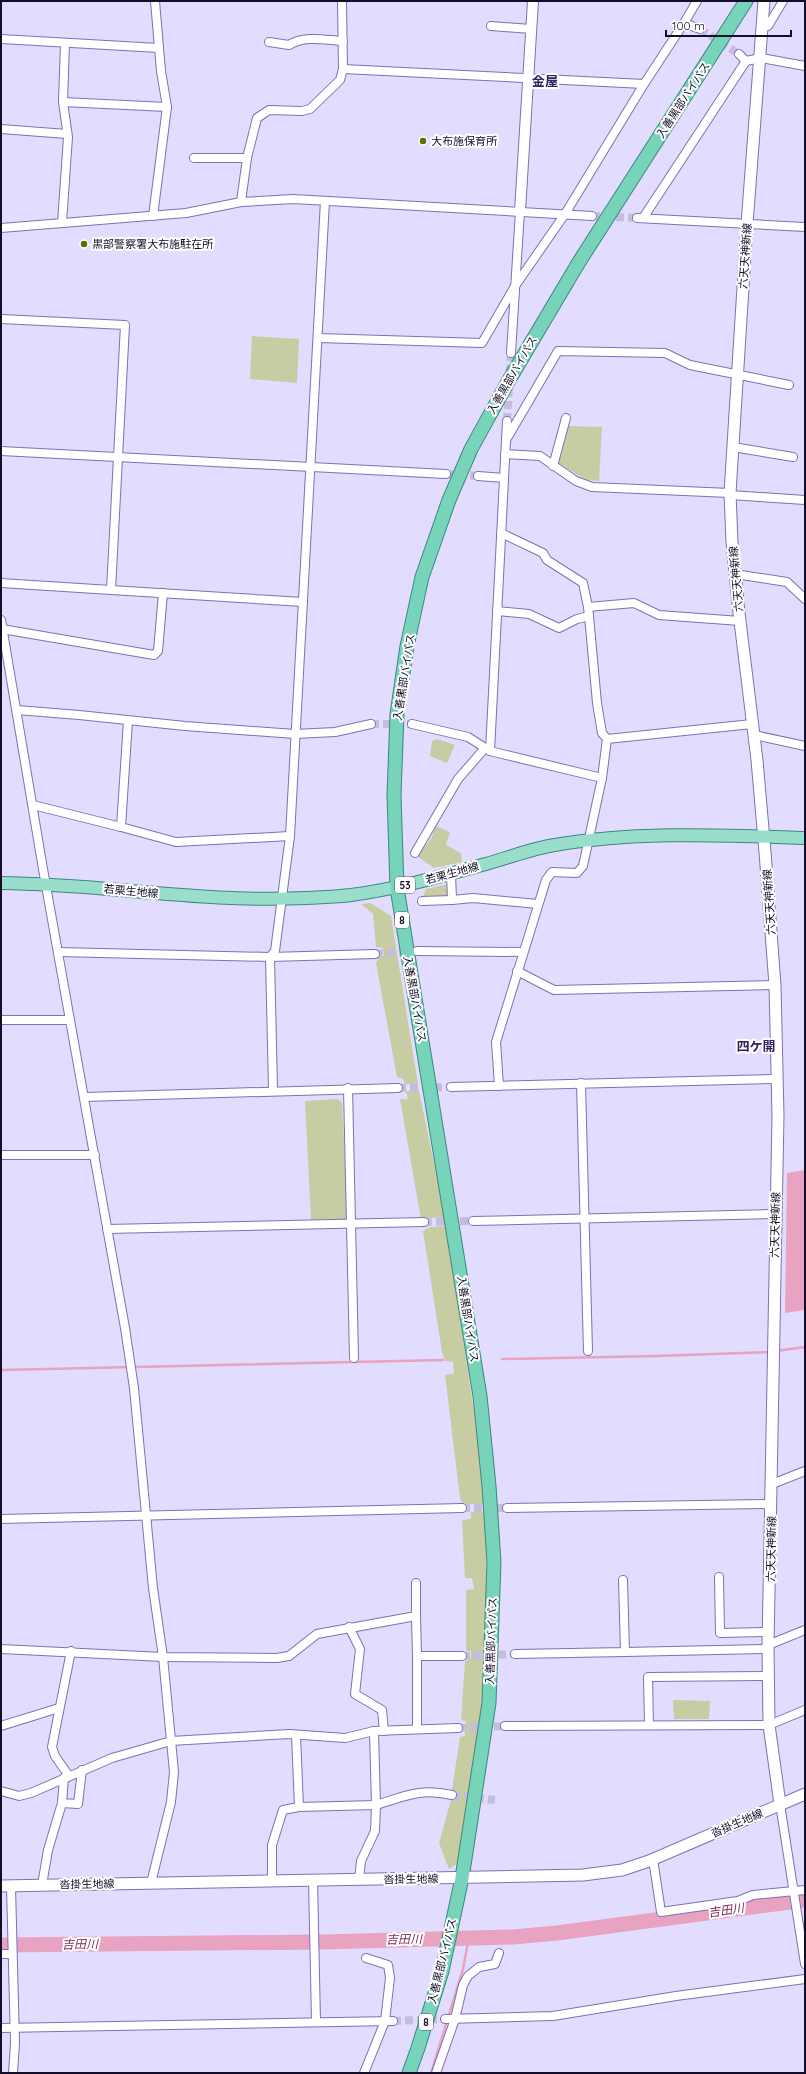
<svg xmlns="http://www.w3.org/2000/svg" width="806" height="2074" viewBox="0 0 806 2074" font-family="Quicksand,'Noto Sans JP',sans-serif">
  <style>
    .green { fill: #c7cca3 }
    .water { fill: #e7a3bf }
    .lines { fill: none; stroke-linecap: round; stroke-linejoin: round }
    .stream { stroke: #e7a3bf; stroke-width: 2.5 }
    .river { stroke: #e7a3bf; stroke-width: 15 }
    .minor-tunnel { stroke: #c3bede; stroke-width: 8; stroke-dasharray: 8 4; stroke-linecap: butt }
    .minor-casing { stroke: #7e6fb7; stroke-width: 10 }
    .tertiary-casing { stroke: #7e6fb7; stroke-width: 12 }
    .secondary-casing { stroke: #7e6fb7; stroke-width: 13 }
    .primary-casing { stroke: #3e877c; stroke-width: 14 }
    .trunk-casing { stroke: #3e877c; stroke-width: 15 }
    .minor { stroke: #fff; stroke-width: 8 }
    .tertiary { stroke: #fff; stroke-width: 10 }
    .secondary { stroke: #fff; stroke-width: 11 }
    .primary { stroke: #99decb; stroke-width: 12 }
    .trunk { stroke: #77d3ba; stroke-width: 13 }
    .poi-dot { fill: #656909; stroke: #fff; stroke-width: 1.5 }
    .labels { text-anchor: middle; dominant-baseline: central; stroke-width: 4; stroke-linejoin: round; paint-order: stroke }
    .shield { fill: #fff; stroke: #5a5669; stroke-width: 1 }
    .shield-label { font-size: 10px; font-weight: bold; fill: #140d29 }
    .street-label { font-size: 11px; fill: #140d29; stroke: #fff }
    .poi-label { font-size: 11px; fill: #140d29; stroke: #fff; text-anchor: start }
    .water-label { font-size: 12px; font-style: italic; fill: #7c2d54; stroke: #fff }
    .quarter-label { font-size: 13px; font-weight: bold; fill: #352162; stroke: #fff }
  </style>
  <rect width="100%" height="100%" fill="#e2ddfe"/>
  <!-- green -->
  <g class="green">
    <path d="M252 336 299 339 297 383 250 379Z"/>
    <path d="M568 426 602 427 599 481 586 480 557 462Z"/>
    <path d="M437 739 455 745 447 763 430 756 432 741Z"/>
    <path d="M436 826 450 832 446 845 461 853 462 862 434 868 417 856 431 839Z"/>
    <path d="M448 884V897L422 899 426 889Z"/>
    <path d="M370 903 391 916 418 1084H405L403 1079 397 1077 376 963 379 957 384 956 383 948 376 947 373 914 361 904Z"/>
    <path d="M406 1091H419L445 1217 421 1219 420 1214 400 1099H408Z"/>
    <path d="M338 1099 342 1103 348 1219 311 1220 305 1101Z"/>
    <path d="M446 1226 478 1439 484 1504H463L460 1498 445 1375 454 1373 453 1362 445 1361 442 1352 423 1231 430 1227Z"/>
    <path d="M471 1512H485C488 1588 486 1665 478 1740 473 1781 465 1822 458 1863L449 1869 439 1843 451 1800H456L458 1792 452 1790 460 1737 465 1736 466 1721 461 1720 465 1661 471 1659V1651H466V1590L474 1589 472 1578H465L462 1520 471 1519Z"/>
    <path d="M673 1700 710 1701 709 1719H674Z"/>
  </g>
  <!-- water -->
  <path class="water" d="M805 1170V1310L785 1313 787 1173Z"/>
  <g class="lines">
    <!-- stream -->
    <g class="stream">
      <path d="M776 1351 805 1347"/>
      <path d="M502 1359 657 1356 771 1352"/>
      <path d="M1 1370 443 1360"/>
      <path d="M431 2073 463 1969 469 1937"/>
    </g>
    <!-- river -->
    <path class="river" d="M1 1945 323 1942 513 1937 557 1933 805 1900"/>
    <!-- minor-tunnel -->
    <g class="minor-tunnel">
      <path d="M700 29 739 54"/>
      <path d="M592 216 637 218"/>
      <path d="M507 421 511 353"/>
      <path d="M446 474 478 476"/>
      <path d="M371 724H412"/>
      <path d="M375 954 410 951"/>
      <path d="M398 1088 451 1087"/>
      <path d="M424 1222 473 1221"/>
      <path d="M462 1508H507"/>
      <path d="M462 1656 515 1654"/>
      <path d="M458 1728 505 1726"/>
      <path d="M452 1795 495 1800"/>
      <path d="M393 2021 445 2019"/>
    </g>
    <defs>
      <g id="minor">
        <path d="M684 23 697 1"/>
        <path d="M491 26 531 29"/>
        <path d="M762 27 768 26 783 1"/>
        <path d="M1 39 159 48"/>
        <path d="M269 42 289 45C305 35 324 40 343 41"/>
        <path d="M65 43 63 102 167 107"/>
        <path d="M739 54 746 61 761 58 805 66"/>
        <path d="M343 69 644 84 684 23 700 29"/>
        <path d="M1 129 67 134"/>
        <path d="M194 158H247"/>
        <path d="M241 202 247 158 257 118 269 110 302 111 310 109 340 80 343 69 342 1"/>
        <path d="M153 216 167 107 161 71 155 1"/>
        <path d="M637 218 805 227"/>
        <path d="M643 218 746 61"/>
        <path d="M62 223 68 137 63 102"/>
        <path d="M1 228 186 213 241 202 293 199 592 216"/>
        <path d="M1 319 125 325 111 590 1 583"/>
        <path d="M318 338 482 343 515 286 565 214 644 84"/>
        <path d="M511 353 520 211"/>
        <path d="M506 440 558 351 665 353 690 365 789 385"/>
        <path d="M733 447 793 457"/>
        <path d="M1 451 446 474"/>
        <path d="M505 454 540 456 576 481 592 487 730 493"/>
        <path d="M553 466 566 418"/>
        <path d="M478 476 504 478"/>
        <path d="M730 495 805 500"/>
        <path d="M501 533 543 553 547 560 583 583 588 607"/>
        <path d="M735 574 787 582 805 599"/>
        <path d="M111 590 303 602"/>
        <path d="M497 611 529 614 559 628 577 619 589 616 597 703 602 733 607 739"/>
        <path d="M589 616 588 607 634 603 659 615 740 621"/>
        <path d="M1 620 43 869 125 1328 134 1388 153 1588 163 1657 174 1772 171 1802 151 1883"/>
        <path d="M2 629 154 655 158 651 163 593"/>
        <path d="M17 710 79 715 185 726 295 734 335 732 371 724"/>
        <path d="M128 721 121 827 176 842 290 836"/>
        <path d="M412 724 468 737 490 751 502 754 602 778 583 866 577 873 552 872 546 880 496 1042 499 1086"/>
        <path d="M754 735 805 746"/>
        <path d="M490 751 507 421"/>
        <path d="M602 778 607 739 752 724"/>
        <path d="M33 805 121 827"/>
        <path d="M415 853 458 779 485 748"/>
        <path d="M451 874 452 900 473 898 538 904"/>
        <path d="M422 901 452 900"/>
        <path d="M417 951 523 952"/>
        <path d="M58 952 270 957 375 954"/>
        <path d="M517 971 554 990 775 985"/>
        <path d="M1 1020H70"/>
        <path d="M581 1083 588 1351"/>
        <path d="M451 1087 777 1079"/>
        <path d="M348 1088 354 1358"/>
        <path d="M273 1090 270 957 275 951 290 836 325 201"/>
        <path d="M84 1097 398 1088"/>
        <path d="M1 1155H95"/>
        <path d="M473 1221 775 1214"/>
        <path d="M107 1229 424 1222"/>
        <path d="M772 1484 805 1471"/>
        <path d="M507 1508 772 1504"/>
        <path d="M1 1519 462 1508"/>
        <path d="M719 1577 720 1633 768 1632"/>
        <path d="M416 1616 417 1656H462"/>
        <path d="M349 1627 360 1649 355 1694 382 1710 384 1731"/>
        <path d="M768 1645 805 1630"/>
        <path d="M1 1649 163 1657 277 1658 289 1656 317 1634 416 1616V1583"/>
        <path d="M625 1652 768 1649"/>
        <path d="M515 1654 625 1652 623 1580"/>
        <path d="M649 1725 648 1677 768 1676"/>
        <path d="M1 1726 59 1708"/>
        <path d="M505 1726 769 1725 805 1710"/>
        <path d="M417 1729V1656"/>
        <path d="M374 1731 376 1805C406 1796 420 1788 452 1795"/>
        <path d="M296 1735 299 1807 376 1805 375 1831 361 1861 359 1880"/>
        <path d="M69 1776 55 1756 52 1747 71 1651"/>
        <path d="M64 1778 62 1803 78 1804 82 1770"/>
        <path d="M1 1791 19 1796 31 1793 112 1758 171 1741 289 1734 345 1738 374 1731 458 1728"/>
        <path d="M780 1804 805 1964"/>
        <path d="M653 1859 661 1912 738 1901 753 1895 805 1890"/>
        <path d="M313 1880 316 2022"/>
        <path d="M272 1881V1845L283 1810 299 1807"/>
        <path d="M42 1885 48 1850 62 1803"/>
        <path d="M11 1886 15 2043 13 2073"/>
        <path d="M1 1954H11"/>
        <path d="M445 2019 553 2016 676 1996 805 1979"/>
        <path d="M1 2028 393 2021"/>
        <path d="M364 2073 385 2021 390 1978 388 1965 366 1958"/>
        <path d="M436 2073 455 2019 463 1985 468 1976 479 1967 495 1964 499 1953"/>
      </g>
      <path id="tertiary" d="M520 211 533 1"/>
      <g id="secondary">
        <path d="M764 1 747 224 730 493 732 542 739 613 757 760 765 852 775 985 778 1116 768 1645 769 1725 780 1804"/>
        <path d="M1 1886 583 1875 622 1870 649 1861 805 1794"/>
      </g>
      <path id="primary" d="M1 883C103 884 204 903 306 898 321 897 336 897 351 895 397 889 442 876 486 864 507 858 528 850 549 846 635 831 718 835 805 838"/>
      <path id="trunk" d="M409 2073 418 2048 442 1971 462 1878 489 1703 494 1562 489 1486 480 1396 397 888 394 795 397 714 407 646 422 577 449 500 471 449 509 380 579 262 746 1"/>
    </defs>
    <!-- minor casing -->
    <use href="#minor" class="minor-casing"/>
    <!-- tertiary casing -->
    <use href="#tertiary" class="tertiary-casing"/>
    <!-- secondary casing -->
    <use href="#secondary" class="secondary-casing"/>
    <!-- primary casing -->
    <use href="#primary" class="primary-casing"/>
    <!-- trunk casing -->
    <use href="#trunk" class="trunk-casing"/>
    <!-- minor -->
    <use href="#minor" class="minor"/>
    <!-- tertiary -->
    <use href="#tertiary" class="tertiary"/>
    <!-- secondary -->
    <use href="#secondary" class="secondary"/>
    <!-- primary -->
    <use href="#primary" class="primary"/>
    <!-- trunk -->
    <use href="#trunk" class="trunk"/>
  </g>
  <!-- markers -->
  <g class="poi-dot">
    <circle cx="423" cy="141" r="4"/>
    <circle cx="84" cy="244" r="4"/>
  </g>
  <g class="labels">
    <!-- shield labels -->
    <g class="shield">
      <rect x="395" y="877" width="20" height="16" rx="3"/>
      <rect x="395" y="912" width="14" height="16" rx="3"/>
      <rect x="419" y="2014" width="14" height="16" rx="3"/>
    </g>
    <g class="shield-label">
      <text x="405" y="885">53</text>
      <text x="402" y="920">8</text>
      <text x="426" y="2022">8</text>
    </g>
    <!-- street labels -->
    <g class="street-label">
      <text transform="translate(683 100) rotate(-57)">入善黒部バイパス</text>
      <text transform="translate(745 256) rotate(-86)">六天天神新線</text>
      <text transform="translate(512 375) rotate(-60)">入善黒部バイパス</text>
      <text transform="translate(736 579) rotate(-95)">六天天神新線</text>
      <text transform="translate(404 677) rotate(-81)">入善黒部バイパス</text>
      <text transform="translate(452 873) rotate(-15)">若栗生地線</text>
      <text transform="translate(131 891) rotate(5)">若栗生地線</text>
      <text transform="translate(769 902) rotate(-94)">六天天神新線</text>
      <text transform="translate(415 999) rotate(80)">入善黒部バイパス</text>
      <text transform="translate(775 1225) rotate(-89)">六天天神新線</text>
      <text transform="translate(468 1319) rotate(81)">入善黒部バイパス</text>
      <text transform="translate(771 1549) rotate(-89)">六天天神新線</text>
      <text transform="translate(491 1641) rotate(-88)">入善黒部バイパス</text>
      <text transform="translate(737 1823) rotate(-23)">沓掛生地線</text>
      <text transform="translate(411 1879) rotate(-1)">沓掛生地線</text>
      <text transform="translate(87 1884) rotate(-1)">沓掛生地線</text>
      <text transform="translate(442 1961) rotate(-76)">入善黒部バイパス</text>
    </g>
    <!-- poi labels -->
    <g class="poi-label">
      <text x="431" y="141">大布施保育所</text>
      <text x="92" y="244">黒部警察署大布施駐在所</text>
    </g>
    <!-- water labels -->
    <g class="water-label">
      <text transform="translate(726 1910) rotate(-8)">吉田川</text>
      <text transform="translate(404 1939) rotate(-1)">吉田川</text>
      <text transform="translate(80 1944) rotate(-1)">吉田川</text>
    </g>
    <!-- quarter labels -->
    <g class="quarter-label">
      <text x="545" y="81">金屋</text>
      <text x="756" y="1046">四ケ開</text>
    </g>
  </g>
  <!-- border -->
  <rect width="806" height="2074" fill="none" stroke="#140d29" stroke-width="4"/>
  <!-- scale -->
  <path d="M666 30v6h125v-6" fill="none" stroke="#140d29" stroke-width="2"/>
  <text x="672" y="30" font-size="12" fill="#140d29" stroke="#ffffff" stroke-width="3" paint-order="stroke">100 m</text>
</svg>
